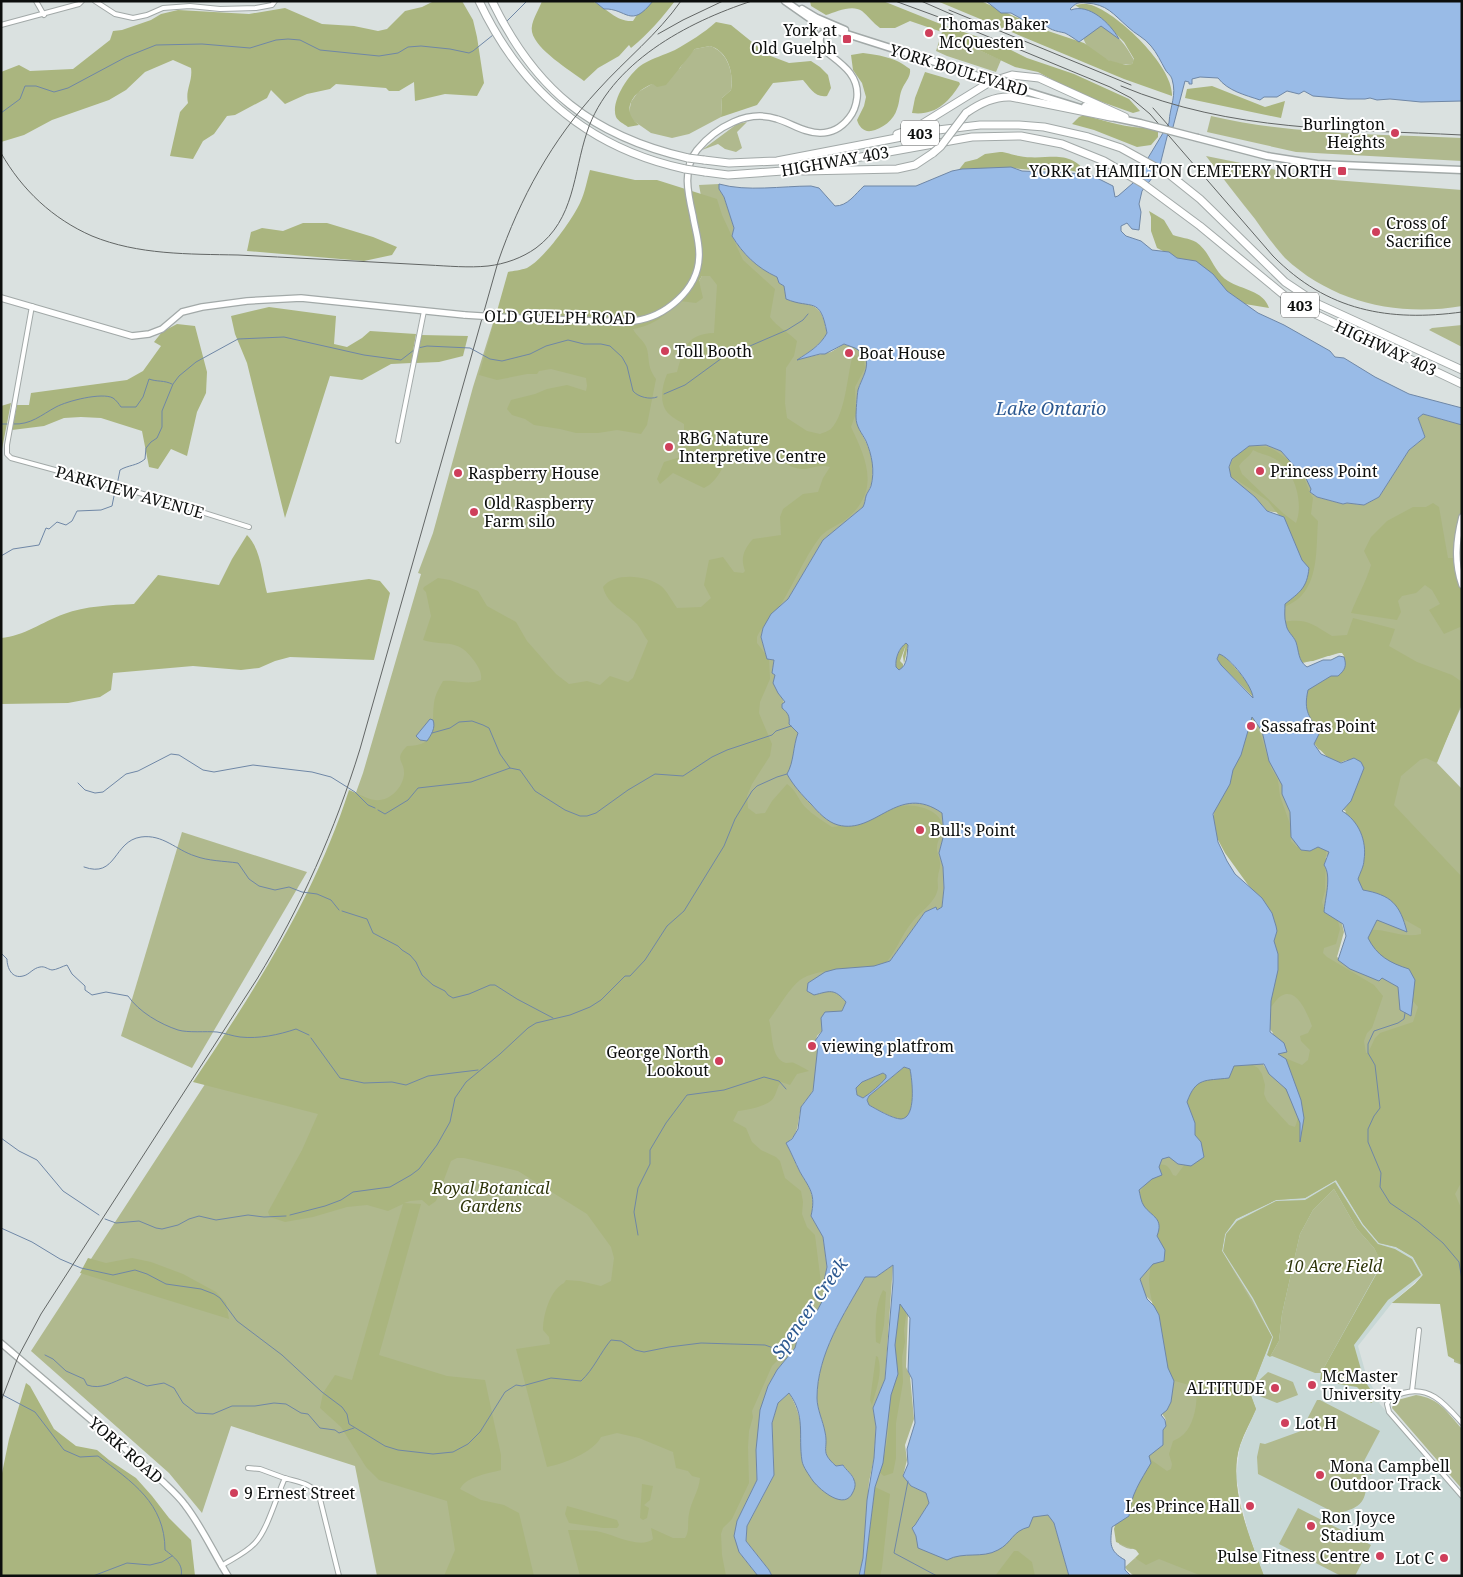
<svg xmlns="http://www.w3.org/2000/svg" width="1463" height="1577" viewBox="0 0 1463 1577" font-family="'Noto Serif',serif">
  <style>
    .built { fill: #c8d8d6 }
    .green { fill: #b0b98e; fill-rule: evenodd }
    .forest { fill: #aab57f; fill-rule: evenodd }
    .water { fill: #99bbe7; stroke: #6f87a6; fill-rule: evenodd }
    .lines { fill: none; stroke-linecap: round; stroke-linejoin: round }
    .stream { stroke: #6f87a6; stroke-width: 1 }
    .street-casing { stroke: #a2a9a8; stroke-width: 6 }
    .secondary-casing { stroke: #a2a9a8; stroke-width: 8 }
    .primary-casing { stroke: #a2a9a8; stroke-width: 9 }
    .highway-casing { stroke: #a2a9a8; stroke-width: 9 }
    .street { stroke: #fff; stroke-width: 4 }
    .secondary { stroke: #fff; stroke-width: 5.5 }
    .primary { stroke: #fff; stroke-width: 6 }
    .highway { stroke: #fff; stroke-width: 7 }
    .rail { stroke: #626665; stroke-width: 1 }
    .secondary-bridge-casing { stroke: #a2a9a8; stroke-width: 8; stroke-linecap: butt }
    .primary-bridge-casing { stroke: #a2a9a8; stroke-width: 9; stroke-linecap: butt }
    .highway-bridge-casing { stroke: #a2a9a8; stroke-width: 9; stroke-linecap: butt }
    .secondary-bridge { stroke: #fff; stroke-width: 5.5 }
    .primary-bridge { stroke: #fff; stroke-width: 6 }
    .highway-bridge { stroke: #fff; stroke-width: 7 }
    .poi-dot { fill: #cf3f5b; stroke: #fff; stroke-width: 2 }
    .labels { text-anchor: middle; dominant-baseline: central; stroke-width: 4; stroke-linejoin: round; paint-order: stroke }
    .shield { fill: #fff; stroke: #555656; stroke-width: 1 }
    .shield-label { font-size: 15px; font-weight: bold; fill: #0c0e0d }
    .poi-label { font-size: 16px; fill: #0c0e0d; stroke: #fff; text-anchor: start }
    .street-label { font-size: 16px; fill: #0c0e0d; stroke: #fff }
    .park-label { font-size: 16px; font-style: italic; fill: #2e350a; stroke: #fff }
    .water-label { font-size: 18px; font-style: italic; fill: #2c5890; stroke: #fff }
  </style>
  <rect width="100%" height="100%" fill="#dae1e0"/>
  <!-- built -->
  <path class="built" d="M1336 1180 1363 1224 1379 1243 1396 1247 1413 1257 1423 1275 1392 1303 1358 1346 1367 1378 1381 1401 1379 1403 1462 1500V1576H1264L1248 1532 1236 1477 1240 1446 1256 1409 1250 1393 1272 1337 1252 1299 1222 1251 1225 1234 1236 1219 1276 1200 1305 1198Z"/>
  <!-- green -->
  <g class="green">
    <path d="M1094 19C1114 31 1123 40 1134 60L1132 64C1118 67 1097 57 1088 47 1085 44 1084 39 1082 36Z"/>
    <path d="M942 32 948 39 968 45 1001 60 996 72 947 56 936 51Z"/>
    <path d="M710 46C728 52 734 73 731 90L722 98 721 117 689 134 672 138 651 133 631 119 629 113 631 102 638 92 680 68 687 57 695 49Z"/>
    <path d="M1211 116C1293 135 1378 134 1462 138V161L1296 152 1207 132Z"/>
    <path d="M747 122 737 132 742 148 736 152 725 149 718 144 702 150 737 124Z"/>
    <path d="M1206 156 1321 179 1462 190V306C1399 317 1333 303 1285 258 1274 246 1264 232 1255 219 1238 198 1222 177 1206 156Z"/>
    <path d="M719 184V189L724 197 734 228 732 236C743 254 757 268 777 277L779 283 784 286 786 299C813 306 821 301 827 333 820 346 809 351 799 359L831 352 844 344 855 348 865 354C870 370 863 374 859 387 857 394 856 408 856 414 856 424 861 432 865 440 872 454 875 470 871 485 870 489 867 492 866 496 865 500 865 503 863 507L823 540 788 599 771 614 763 628 761 637 767 659 774 660 772 673 775 675 787 712 798 733C792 748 799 760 787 774 797 791 812 806 826 819L892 808 913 802 932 806 942 813 944 834 939 853 943 867 944 888 942 907 937 910 936 907 925 912 890 961 874 966 846 1002 842 1011 817 1036 816 1041C820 1048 817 1084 812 1092 810 1097 803 1102 801 1108 797 1122 800 1135 786 1143 791 1152 795 1163 800 1172 810 1189 816 1195 811 1216L823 1237 827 1267 824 1281 827 1292 817 1311 806 1322 797 1340 795 1348 777 1370 768 1386 756 1450 757 1480 737 1521 739 1552 758 1576H377L355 1466 231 1426 202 1513 169 1473 31 1351 256 1006 329 868 363 773 421 574 418 573 433 533 473 387 493 323 601 332 699 281 702 276H706L710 247 699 185Z"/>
    <path d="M1462 325V347L1429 330 1432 328Z"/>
    <path d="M1423 414 1462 425V705L1436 762 1462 789V1365L1454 1362C1455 1339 1456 1317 1450 1294L1392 1303 1415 1284 1423 1275 1413 1257 1396 1247 1379 1243 1363 1224 1336 1180 1305 1198 1276 1200 1236 1219 1225 1234 1222 1251 1252 1299 1272 1337 1250 1393 1256 1409C1251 1421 1244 1433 1240 1445 1227 1485 1250 1538 1264 1576H1134L1127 1570 1125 1567 1135 1558 1138 1559 1145 1550 1143 1544C1132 1550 1131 1551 1119 1544 1115 1525 1124 1515 1138 1504L1132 1492 1136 1480 1149 1459H1147L1148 1453 1162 1442 1161 1427 1166 1421 1165 1418 1160 1411C1172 1401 1165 1393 1168 1379L1171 1380 1172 1377 1166 1364 1157 1312 1152 1302 1145 1295 1138 1276 1152 1260 1163 1257V1246L1155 1233C1163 1215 1150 1214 1142 1202 1139 1198 1139 1191 1137 1186L1150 1176 1160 1171 1157 1163 1160 1156 1168 1153 1177 1161 1189 1162 1203 1153 1200 1139 1193 1131V1119L1185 1099C1194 1073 1204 1077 1227 1074L1232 1062 1245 1063 1260 1060 1267 1070 1273 1073 1268 1058 1269 1049H1275L1269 1038 1273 1033 1269 1028C1269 1017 1268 1006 1270 995 1273 970 1280 962 1272 936L1278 927 1279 920 1236 867 1214 821V810L1224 793 1235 778V765L1249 714 1255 712 1265 724 1271 753 1280 769 1285 785 1283 791 1292 819 1291 837 1299 846 1309 847 1318 841 1331 846V853L1325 858 1329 861 1330 875 1332 879 1329 893 1326 898 1341 920 1344 932 1337 957 1348 965 1367 972 1371 977 1379 981 1377 978 1380 974 1395 982 1398 987 1403 1010 1409 1013 1414 977 1407 965C1389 959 1375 952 1366 934L1375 917 1405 928C1398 900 1389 891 1361 886L1356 876 1363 856 1362 839 1365 827 1358 818 1340 808 1359 787 1373 760 1369 748 1358 751 1340 759 1318 749 1313 740 1317 730 1306 712 1307 686 1330 672 1341 675 1348 671 1350 658 1346 651 1329 656H1321L1314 660 1303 663 1301 661 1293 635 1287 628 1284 620 1283 600C1299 587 1306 585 1307 563L1300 556 1282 513 1267 511 1255 497 1230 477 1229 468 1232 459 1249 446 1266 445 1281 451 1296 468 1304 474 1311 489 1310 492 1317 497 1343 504 1347 503 1364 505 1379 497 1409 450 1425 437 1418 418ZM1274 1056 1285 1059 1299 1096 1302 1115 1299 1134C1298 1125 1299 1115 1297 1106 1291 1089 1269 1075 1274 1056Z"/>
    <path d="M182 832 307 872 192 1068 121 1036Z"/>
    <path d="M1334 1189 1357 1229 1374 1248 1382 1263 1321 1373H1315L1272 1356 1270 1357 1279 1341 1282 1314 1300 1234 1313 1210Z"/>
    <path d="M893 1265 885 1379 873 1408 876 1427 874 1458 869 1482 863 1558 859 1576H772L769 1570 746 1541 747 1526 774 1475 772 1423 778 1403 789 1393C804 1418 801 1435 802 1463L854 1478 843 1465 836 1466C819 1451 829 1450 825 1432 823 1421 817 1409 817 1398 817 1354 844 1314 865 1277H876Z"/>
    <path d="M898 1300 908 1314 906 1367 910 1376 914 1419 905 1445 907 1460 903 1476 911 1486 926 1493 929 1503 915 1525 912 1528 916 1536 918 1545 1031 1513 1046 1511 1054 1523 1069 1576H864L875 1487 879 1472Z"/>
    <path d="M1268 1372 1293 1382 1298 1395 1277 1403 1252 1393 1257 1382Z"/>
    <path d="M1416 1395C1439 1398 1447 1412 1462 1429V1489L1392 1408 1394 1401Z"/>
    <path d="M1317 1400H1320L1380 1431 1363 1463 1366 1465 1365 1467 1373 1471 1371 1475 1366 1472C1363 1478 1366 1482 1366 1489 1364 1508 1351 1509 1337 1514L1258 1474 1257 1457 1260 1443 1265 1444 1301 1431Z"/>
    <path d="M1298 1508 1371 1545 1355 1576H1341L1279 1544Z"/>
  </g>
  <!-- forest -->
  <g class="forest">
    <path d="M434 1H462L473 20 477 37 484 83 477 96 445 94 415 101 414 82 399 91H389L386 88 336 84 330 89 307 94 285 104 271 90 267 98 235 115 227 116 214 134 203 141 193 159 170 156 180 112 188 103C185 90 193 81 191 68L173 60 145 72 126 90 109 100 52 120 24 135 1 142V72L19 65 30 71 73 69 110 40 113 31 122 30 151 20 161 14 178 10 249 14 285 8 322 24 354 26 378 31 387 29 405 11 422 7Z"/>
    <path d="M542 1C552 1 586 0 594 2 608 9 616 22 633 21L646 1H675C662 18 648 34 631 48L629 45 619 56 598 68 584 81C570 70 536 50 532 32 530 22 539 10 542 1Z"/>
    <path d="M810 1H883L943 25 999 44 1027 58 1074 74 1129 99 1140 111 1133 113 1102 102 1075 92 1038 72 1015 67 968 45 948 39 942 32 910 21 895 28H880C873 23 868 16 862 11 852 4 836 12 826 15L811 6Z"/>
    <path d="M937 1H981L1042 29 1084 43 1108 60 1126 65 1132 64 1134 59 1124 42 1112 30 1075 5C1082 4 1087 3 1094 6 1119 15 1174 67 1172 96L1124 79Z"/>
    <path d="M716 22 731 25 768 55 789 63 811 61 820 67 828 75 831 88 827 96C815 98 810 88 803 80L773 83 757 105 721 117 722 98 731 90C734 73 728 51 710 46L695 49 666 85 657 87 653 84C634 90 619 111 639 125L628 127C624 124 618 121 616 117 610 101 630 72 643 64 653 58 664 55 675 50 689 42 704 33 716 22Z"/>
    <path d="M863 53C883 56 894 57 910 69 911 76 906 81 903 87 899 94 900 102 897 109 894 120 882 129 871 131 864 132 859 127 857 120L864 106 866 97 862 83 853 70 851 55Z"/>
    <path d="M925 72 959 82 960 84C949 102 935 116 912 113L915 98Z"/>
    <path d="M1212 86 1265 107 1285 101 1281 118 1185 98 1187 89Z"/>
    <path d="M1084 115C1108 122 1130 129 1155 128L1158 132V137L1151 145 1137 147 1094 130 1072 124 1079 117Z"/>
    <path d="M1000 152C1007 152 1012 155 1019 156 1050 162 1068 145 1091 178L1083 173 1068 170H1033L1012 168 957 172 965 162 977 159 985 154Z"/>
    <path d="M590 170 635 180H657L717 199 722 215 743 260 775 289 770 317C777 327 788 332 797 341L794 356 786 368 785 403 787 418 807 431 820 434C823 433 828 431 831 429 846 413 847 375 853 354L864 361 865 368 855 387 856 413 851 427C867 460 881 492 845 520 838 525 826 530 820 537 803 559 793 587 777 610 771 619 761 627 757 637V643L769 659 770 679 760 702 759 713 772 744 770 756 752 784 747 796 748 808 756 814 765 813 772 801 787 784C796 790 798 799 805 807 813 815 823 821 832 827 864 824 891 797 924 808 933 811 944 818 942 829 942 835 937 841 937 847 936 853 941 859 940 866 940 869 938 873 938 877 937 880 938 884 938 888 936 902 921 911 913 921 901 935 896 953 883 966 862 968 816 968 800 980 789 989 778 1008 769 1020 773 1032 770 1059 786 1063 789 1063 792 1062 794 1063 799 1065 804 1068 809 1071L797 1074 790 1085 781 1082C777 1087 777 1092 774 1097 770 1106 747 1110 738 1111L733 1121 746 1128 752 1142 761 1150 776 1157 780 1161 785 1178 801 1191 803 1202 802 1214 807 1227 815 1235 821 1283V1290L804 1317 793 1323 788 1350 772 1366 752 1411 753 1417 749 1431 748 1447 749 1483 732 1519 723 1528 721 1534 722 1555 726 1576H580L568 1530C577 1530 587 1530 596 1531 611 1533 640 1550 653 1539L651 1528 673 1538H685C690 1531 687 1522 689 1514 691 1501 699 1491 700 1478L692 1476 688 1471 676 1468 673 1452 639 1438 617 1433 601 1437C594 1452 563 1464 547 1467L516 1349 550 1344 549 1337 543 1330C543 1315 550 1290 564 1283L566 1280 580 1281 601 1286 611 1281 614 1258 611 1247 587 1214 518 1171 464 1158H457L451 1161 436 1201 429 1206 422 1200 410 1201 404 1203 421 1204 379 1355 447 1376 485 1380 501 1455V1470C487 1474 467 1476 460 1489L481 1500 504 1505 519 1513 534 1576H444L455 1550 447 1501 379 1480 366 1467 341 1427 320 1408 323 1393 335 1375 352 1380 403 1204 388 1211 367 1205 347 1207 313 1217 285 1222 270 1217 268 1212 302 1150 318 1114 193 1082C255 990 315 896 349 790 357 793 367 799 375 800 389 802 403 788 404 774 405 761 393 760 407 746 439 746 431 725 434 703 435 695 439 688 443 681 458 679 465 686 481 680 482 673 479 668 475 662 458 637 447 647 423 640L431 616 426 592 423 589 424 587 438 578 450 580 478 591 487 606 516 622 527 641 556 674 569 684 587 681 600 685 610 676 628 682 633 678 648 641C644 636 641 629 637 624 625 611 607 605 603 587 614 572 647 575 661 586 667 591 672 601 677 608L701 607 711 598 704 585 709 560 723 557 734 572 743 573 745 571C740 558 744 549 753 539L781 535 780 517 783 509 803 494 818 492 823 478 830 467C814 463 810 472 796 468 783 465 776 452 764 446L758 449 755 453C746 453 739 448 731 449 724 464 719 481 704 488L673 473 660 484 657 479 664 462 684 456V424C679 421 671 417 667 412 659 402 662 386 667 374L677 372C684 348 686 334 714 333L717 285 710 276H702L699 281 703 298 696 303 680 301C664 316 655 325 633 329 636 336 645 341 647 349 650 362 647 366 656 379L647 425 641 434 617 430 598 433H576L560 429 534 425 525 419 512 415 507 409 511 400 535 394 547 389 567 385 586 391 587 386 586 378 551 369 539 371 537 374H527L497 380 479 375 508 272C513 271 521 270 527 268 544 259 572 220 580 203 585 193 587 180 590 170Z"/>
    <path d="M1149 211 1164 220 1173 235C1181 238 1189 238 1196 242 1211 252 1213 272 1228 281 1242 290 1263 290 1269 308L1245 304 1185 262 1157 248 1151 231V217Z"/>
    <path d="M303 223H327L373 237 397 247 392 255 364 261 247 251 251 232 262 228 283 231Z"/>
    <path d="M269 307 336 316 334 344 347 347 362 338 370 331 416 334 411 363 391 364 362 380 330 376 285 518 247 363 235 334 231 316Z"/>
    <path d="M177 324 195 326 207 372 206 393 197 412 187 456 171 449 158 469 149 467 142 431 101 418 81 417 64 418 44 426 12 430 17 405H29L31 393 127 380 143 371 161 346 154 342 162 332Z"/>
    <path d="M421 335 468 336 463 356 439 362 416 363Z"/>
    <path d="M11 403 1 454V406Z"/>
    <path d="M1249 446C1255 447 1260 446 1266 447 1277 448 1301 470 1305 480 1308 487 1309 492 1313 498L1311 514 1318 521C1316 546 1319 581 1298 599 1293 603 1286 606 1281 609L1284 522 1268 501 1231 476C1227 460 1237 455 1249 446ZM1253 450C1260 454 1269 455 1275 459 1295 470 1304 503 1296 523L1284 514 1242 474 1239 466C1243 459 1249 458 1253 450Z"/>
    <path d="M1433 503 1439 507 1448 558H1462V628L1460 627 1444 634 1429 610 1440 604 1432 590 1425 585 1416 593 1402 596 1398 601 1401 612 1397 620 1351 613C1357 597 1366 582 1371 565L1364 551 1371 537 1387 521 1413 507H1426Z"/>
    <path d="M247 535C261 549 262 574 267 593L369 579 380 581 390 593 374 660 290 657 275 661 259 668 241 670 193 666 113 673 111 690 100 697 68 703 1 704V638C24 636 42 622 64 614 85 606 111 605 134 604L158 575 219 585 232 559Z"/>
    <path d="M1353 618 1395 629 1389 646 1417 662 1452 675 1462 682V702L1437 763 1426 758 1420 760 1401 776 1394 805 1462 877V1181L1455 1194 1462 1210V1364L1448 1356 1440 1304 1392 1303 1415 1284 1423 1275 1413 1257 1396 1247 1379 1243 1363 1224 1336 1180 1305 1198 1276 1200 1236 1219 1225 1234 1222 1251 1272 1337 1250 1393 1256 1409C1251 1421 1244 1433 1240 1445 1227 1485 1250 1538 1264 1576H1202L1159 1559 1146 1565 1135 1558 1139 1554 1136 1550 1116 1542 1114 1529 1116 1522 1147 1459H1150L1167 1471 1171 1469 1172 1464 1169 1454 1173 1441C1177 1439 1181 1437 1184 1434 1194 1424 1198 1403 1196 1390L1189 1385 1168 1379 1150 1292 1149 1280 1151 1262 1139 1194 1157 1165C1167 1163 1169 1167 1173 1175L1176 1176 1191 1156 1187 1102 1189 1095 1194 1086 1204 1079 1240 1064 1249 1063 1258 1068 1262 1074 1265 1085 1264 1094 1267 1101 1289 1125 1295 1127C1304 1107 1290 1100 1282 1084 1278 1077 1280 1064 1280 1056L1302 1065 1308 1060 1310 1050 1301 1041 1300 1036 1308 1033 1312 1026C1308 1015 1297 986 1281 996 1277 998 1273 1005 1270 1008L1264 907 1225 853 1216 836 1213 817 1248 721 1252 723 1260 733 1271 768 1278 780 1280 796 1291 827V841L1297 847 1316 844 1326 850 1325 891 1322 902 1324 908 1338 921 1340 929 1336 944 1324 948 1323 953 1327 957 1374 985 1383 996 1372 1028 1367 1033 1364 1041 1366 1053H1368L1375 1038 1380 1033 1413 1022 1418 1007 1362 941 1368 930C1385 928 1403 939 1421 934V929L1398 916 1354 886 1345 814 1356 772 1355 763 1347 760 1339 763 1327 757 1312 741 1304 704 1309 686 1341 666 1344 656 1342 653H1337L1313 661 1301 662 1282 622C1307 618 1311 623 1332 636L1347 635Z"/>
    <path d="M906 643 908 645 904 664 903 656 906 645 900 661 903 664V668L899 670 896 667C895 658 899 648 906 643Z"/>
    <path d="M1219 654H1222C1232 664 1252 684 1254 698L1221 665 1217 659Z"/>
    <path d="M904 1067 910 1069C912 1079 917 1118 901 1119 894 1119 876 1109 869 1105L867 1100 869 1096Z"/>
    <path d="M883 1073 886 1075V1078C879 1086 872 1092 863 1098L857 1095 856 1088 862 1082Z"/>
    <path d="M1335 1182 1362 1225 1378 1244 1395 1249 1412 1259 1421 1275 1388 1300 1354 1345 1364 1380 1377 1399 1371 1403 1357 1387 1320 1381 1321 1373 1382 1264 1374 1248 1357 1229 1334 1189 1313 1210 1300 1234 1282 1314 1279 1341 1270 1357 1267 1355 1273 1337 1253 1298 1223 1251 1226 1234 1237 1221 1276 1201 1305 1200Z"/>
    <path d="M88 1258 106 1263 132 1258 151 1262 183 1274 216 1292 226 1303 229 1319 80 1273Z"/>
    <path d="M900 1260 910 1286 904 1330 905 1342 902 1357 903 1382 896 1423V1458L893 1473 884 1476 879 1472C889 1448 889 1421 891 1396 895 1351 898 1306 900 1260Z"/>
    <path d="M883 1290 886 1292 884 1325 880 1344 876 1342C875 1325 875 1305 883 1290Z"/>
    <path d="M876 1356 878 1357C883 1373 876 1390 872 1405L870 1400Z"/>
    <path d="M26 1383 30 1386 54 1429 76 1446 97 1450 109 1460 136 1478 152 1496 169 1518 191 1540 195 1576H1V1478L9 1439Z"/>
    <path d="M642 1484 653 1486 650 1500 644 1505 649 1508 647 1518 643 1520 640 1518Z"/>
    <path d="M875 1487 890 1494 882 1568 880 1576H864Z"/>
    <path d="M567 1506 617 1520 619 1525 617 1528H603L569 1523 565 1514Z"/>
    <path d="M1014 1551H1018L1032 1562 1035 1576H995Z"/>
  </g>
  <!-- water -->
  <g class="water">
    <path d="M594 1H653C630 30 627 8 604 9Z"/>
    <path d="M986 1H1462V101L1421 102 1390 99 1377 100 1370 98 1365 99H1348L1313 96 1304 91 1299 94 1287 91 1277 97H1264L1260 100C1245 95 1228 91 1218 78L1200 77 1192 79V84H1189V82L1185 81 1173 127 1168 133 1159 169 1142 191 1139 204 1141 212 1139 230 1132 229 1127 223 1121 226V231L1126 236 1141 241 1152 250 1169 252 1177 258 1196 261 1213 274 1227 291 1258 313 1284 325 1330 351 1335 357 1344 358 1375 377 1409 394 1462 408V425L1423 414 1418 418 1425 437 1409 450 1379 497 1364 505 1347 503 1343 504 1317 497 1310 492 1311 489 1304 474 1296 468 1281 451 1266 445 1249 446 1232 459 1229 467 1231 477 1255 497 1267 511 1284 517 1302 560 1309 568C1307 588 1300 592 1285 604 1285 610 1284 618 1286 624 1287 632 1293 635 1296 642 1299 651 1298 661 1307 667L1323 660H1331L1339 656 1344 657C1347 666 1345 670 1338 676H1331L1308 690C1303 713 1310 715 1319 734L1314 744 1321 754 1341 763 1354 758 1361 762 1364 768 1351 801 1342 811C1359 821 1367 841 1364 860 1364 866 1360 873 1358 879L1363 890C1391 895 1400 904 1407 932L1377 920 1368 938C1377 956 1390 963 1409 969L1415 980 1411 1016 1400 1010 1398 987 1382 978 1379 981 1350 969 1338 960 1346 936 1343 924 1324 912C1325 898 1332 876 1324 865L1329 852 1318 847 1310 851 1301 850 1291 837 1290 812 1282 794V785L1269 761 1262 731 1252 717 1241 755 1233 770 1230 784 1213 814 1218 842 1227 861 1235 874 1262 898 1272 913 1276 926 1277 931 1274 941 1278 954V970L1271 1001 1270 1032 1284 1043 1287 1052 1278 1054 1286 1059 1301 1100 1304 1118 1300 1142V1123L1286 1089 1269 1074 1264 1064 1234 1066 1229 1078C1205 1081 1196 1077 1187 1102L1195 1123V1135L1201 1142 1204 1157 1191 1166 1178 1164 1169 1157 1162 1159 1159 1167 1162 1175 1152 1179 1139 1190C1140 1194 1141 1202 1144 1206 1152 1217 1164 1218 1157 1236L1165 1250 1164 1261 1153 1264 1140 1279 1147 1299 1154 1306 1159 1315 1168 1368 1174 1381 1171 1402 1167 1410 1161 1415 1165 1420 1166 1426 1163 1430V1445L1149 1456 1151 1463C1141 1480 1130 1496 1129 1516L1112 1527C1110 1544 1109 1551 1125 1560V1570L1131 1576H1069L1054 1523 1048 1515 1033 1517 1029 1527C1012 1531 1012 1543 998 1550 982 1559 964 1551 947 1560L918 1548 916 1536 912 1528 915 1525 929 1503 926 1493 911 1486 903 1476 908 1464 907 1449 915 1423 912 1379 908 1371 910 1318 900 1304 895 1345 898 1374 891 1395 883 1463 875 1487 864 1576H859L863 1558 867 1500 874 1458 876 1427 873 1408 885 1379 893 1282V1265L876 1277H865C844 1314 817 1354 817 1398 817 1409 823 1421 825 1432 829 1450 819 1451 836 1466L843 1465C846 1470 853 1475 854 1480 856 1484 855 1488 853 1492 845 1511 821 1491 813 1481 809 1475 803 1467 802 1461 798 1435 806 1416 789 1393L778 1403 772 1423 774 1475 747 1526 746 1541 769 1570 772 1576H758L739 1552 734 1536 737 1521 757 1480 756 1450 760 1410 768 1386 777 1370 795 1348 797 1340 806 1322 817 1311 827 1292 824 1281 827 1267 823 1237 811 1216C816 1194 810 1189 800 1172 795 1162 791 1152 786 1143L792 1139 798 1129 801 1107 813 1091 818 1045 815 1041 822 1031 821 1018 825 1012 842 1011 846 1002C834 988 830 991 814 995L807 991 808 983 825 972 836 969 874 966 890 961 925 912 936 907 937 910 942 907 944 888 943 867 939 853 944 834 942 813C898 782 876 835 838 825 827 822 818 812 811 804 802 795 793 785 787 774 794 762 793 746 798 733L789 724C790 716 788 713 782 708V704L785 702 778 693 773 683 775 675 772 673 774 660 767 659 761 637 763 628 771 614 788 599 823 540 863 507C865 503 865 500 866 496 867 493 870 489 871 486 875 471 872 455 866 441 862 433 856 427 856 417 856 411 857 396 858 390 862 377 870 369 865 354L855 348 844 344 825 354H820L797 360C809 352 820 346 827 333 820 295 812 310 786 299L784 286 779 283 777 277C757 268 743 254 732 236L734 228 724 197 719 189V184C747 192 782 186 811 186L819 188 835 206C848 206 855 194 864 186H916L952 171 962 169 1011 167 1022 171 1089 174 1113 186 1115 197 1118 196 1133 183 1169 123C1170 105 1177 96 1172 79 1171 75 1166 72 1165 69 1161 62 1157 53 1151 46 1145 38 1135 34 1128 27 1113 14 1107 4 1086 3 1078 2 1076 3 1070 9L1071 10C1089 3 1110 23 1119 39L1101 26 1079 42C1075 39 1069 35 1065 33 1056 31 1048 30 1043 22H1027L1011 13H1001ZM906 643 908 645C907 654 908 665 899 670L896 667C895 658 899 648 906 643ZM1219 654C1230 657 1253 687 1253 698L1221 665 1217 659ZM904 1067 910 1069C912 1079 917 1118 901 1119 893 1119 876 1109 869 1105L867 1100 869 1096ZM883 1073 886 1075V1078C879 1086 872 1092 863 1098L857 1095 856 1088 862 1082Z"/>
    <path d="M430 719 433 720C436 728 431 735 427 741L420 740 416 736Z"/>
  </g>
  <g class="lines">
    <!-- stream -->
    <g class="stream">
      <path d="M507 21 527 1"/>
      <path d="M1 113 20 99 25 86H36L54 92 68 88 126 57 156 45 202 44 250 48 276 40 288 39 300 40 320 50 379 56 398 53 408 47 421 46 450 49 469 53 473 51 493 35"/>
      <path d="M418 348 427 346 470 348 490 359 502 361 530 354 546 346 568 340 584 344H601L610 346 622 357 627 366 633 391C638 397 650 400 657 397"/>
      <path d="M664 394 685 385 722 358 787 330 803 320 808 314"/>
      <path d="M1 424H7"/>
      <path d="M13 424C31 425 41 415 56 407 67 401 102 392 113 398 116 400 119 404 121 407H136L143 397 149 379C157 382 164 380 172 384"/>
      <path d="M117 485 120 470C128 465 137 466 145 459L146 448 151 442 157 438 162 427V411L173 384 179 376 196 362 238 339 284 337 364 355 401 360 414 350"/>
      <path d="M1 556 13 549 39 545 46 528 49 529 57 522 66 525 72 521 77 511 101 510 112 506 115 491"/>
      <path d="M432 733 450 728 459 722 472 721 483 725 489 728 500 754 510 768"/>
      <path d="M78 783 85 790 95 793 103 792 126 774 138 771 171 754 179 755 203 770 214 772 253 765 312 772 331 777 355 792 368 805 375 808"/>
      <path d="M378 810 385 814 408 800 418 788 471 782 510 768 520 770 535 791 565 810 580 816H587L596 813 628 790 655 774 683 776 712 757 727 750 772 735 776 731 791 726"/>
      <path d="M84 867C117 879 113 841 141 837 163 834 176 850 195 856 208 861 224 861 238 863L249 879 259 886 275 890 289 887 302 892 317 894 331 900 339 910"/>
      <path d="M342 911 367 919 373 933 398 946 402 950 410 955 416 962 422 975 433 985 445 991 448 995 453 998 469 994 490 985H495L517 999 553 1018"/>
      <path d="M1 953 7 959C7 968 12 979 23 976 29 975 33 968 40 967 45 966 47 969 52 970 56 970 63 966 67 965L72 974 85 986V990L92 995 106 992 128 996C139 1012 160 1024 178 1030 188 1033 206 1031 217 1032 225 1033 232 1036 240 1037 259 1039 278 1035 296 1029L309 1035"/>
      <path d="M1405 1013 1404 1019 1398 1023 1374 1031 1368 1044V1053L1375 1065 1380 1108 1374 1116 1368 1129V1142L1381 1173 1380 1187 1390 1203 1418 1222 1443 1243 1459 1262 1462 1280"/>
      <path d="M311 1038 340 1078 364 1083 392 1082 406 1085 428 1076 478 1070"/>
      <path d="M1 1138 19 1151 37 1160 63 1191 99 1215"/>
      <path d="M290 1215 325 1206 341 1200 353 1192 390 1187 411 1175 419 1169 437 1145 450 1122 455 1098 466 1082 500 1054 528 1028 536 1023 570 1015 590 1007 601 1000 625 976H630L645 960 667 926 684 911 724 846 735 819 752 791 757 786 777 777 787 774"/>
      <path d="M105 1219 116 1223 139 1221 156 1228 162 1229 178 1225 189 1219 199 1216 216 1220 248 1215 264 1217 286 1216"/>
      <path d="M1 1228 32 1242 60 1259 81 1268 113 1275 135 1270 147 1274 166 1284 201 1289 214 1294 220 1298 237 1321 282 1355 322 1392 342 1407 347 1414 349 1424 385 1446 398 1450 433 1454 453 1452 468 1444 480 1432 505 1392 516 1385 522 1386 551 1378 581 1381C594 1369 600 1353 611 1340L621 1341 635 1350 644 1352 669 1347 701 1343 765 1345 790 1354"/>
      <path d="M638 1235 634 1212 638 1188 650 1164V1150L666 1123 687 1095 724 1090 764 1077 779 1081 786 1089"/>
      <path d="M45 1355 53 1359 66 1371 84 1379 87 1385C101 1390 113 1382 126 1377L147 1386 164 1383 174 1388 183 1403 196 1413 213 1414 232 1406H255L274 1403 286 1404 301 1413 308 1414 320 1428 335 1430 339 1433 354 1428"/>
      <path d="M1 1394 35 1412 64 1450 80 1457 98 1456C132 1482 165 1503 165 1550 174 1557 184 1564 181 1576"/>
      <path d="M908 1481 894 1553 937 1576"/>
      <path d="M93 1576 127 1563 150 1565 162 1562 172 1556"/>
    </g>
    <defs>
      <g id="street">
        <path d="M36 1 44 15"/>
        <path d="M95 1 115 14 133 18 147 15 163 8 190 6 220 9 256 8 272 5 275 1"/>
        <path d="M1 25 79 4 82 1"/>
        <path d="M32 306 7 445V454L11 458 154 497 249 527"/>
        <path d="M398 441 424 311"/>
        <path d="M1412 1391 1419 1330"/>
        <path d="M1462 1423C1445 1404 1430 1385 1403 1393 1396 1395 1390 1397 1387 1404L1389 1412 1462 1496"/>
        <path d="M248 1468 260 1469 287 1479"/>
        <path d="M221 1566C232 1559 246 1553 255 1543 268 1529 276 1497 285 1478 298 1482 311 1483 319 1495L339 1576"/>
      </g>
      <g id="secondary">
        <path d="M1 298 132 336 149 334 162 329 182 312 202 307 247 301 301 298 465 315"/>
        <path d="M497 317C531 319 566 320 600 321 611 321 623 322 634 321 665 317 698 290 699 257 700 243 695 229 693 216 688 194 682 169 697 150 716 127 748 109 777 119 791 123 804 133 820 133 832 133 842 127 849 118 854 112 856 106 857 98 860 70 833 60 816 43 812 35 813 28 816 20"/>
        <path d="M1462 517C1456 541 1454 562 1462 585"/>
        <path d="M1 1343 158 1477C167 1486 178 1495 185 1505 202 1527 213 1552 228 1576"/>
      </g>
      <g id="primary">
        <path d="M785 1 815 22 831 29 985 78"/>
        <path d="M802 9 817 18 845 30"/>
        <path d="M823 50C817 39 819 33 831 29"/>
        <path d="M1003 84 1087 110"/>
        <path d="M1085 106 1111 113"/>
        <path d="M1106 116 1140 123"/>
        <path d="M1198 138 1267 156 1317 164 1462 170"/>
      </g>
      <g id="highway">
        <path d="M479 1C521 90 587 148 685 169"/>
        <path d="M492 1C535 90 592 136 688 158"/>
        <path d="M966 113C980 103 994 96 1011 97L1111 117"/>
        <path d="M897 134 917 127 990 82 1012 75 1039 78 1125 117"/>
        <path d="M704 160 729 163 777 161 938 130 980 125H1019L1044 127 1088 137 1121 148 1170 175 1200 199 1285 282 1318 304 1462 370"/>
        <path d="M803 171 897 169 915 165 933 153"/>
        <path d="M705 172 728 175 783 171 972 137 1021 136 1062 144 1104 161 1142 183 1200 226 1285 296 1313 313 1462 384"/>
      </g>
    </defs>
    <!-- street casing -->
    <use href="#street" class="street-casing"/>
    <!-- secondary casing -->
    <use href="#secondary" class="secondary-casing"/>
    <!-- primary casing -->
    <use href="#primary" class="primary-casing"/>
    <!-- highway casing -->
    <use href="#highway" class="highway-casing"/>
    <!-- street -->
    <use href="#street" class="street"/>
    <!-- secondary -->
    <use href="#secondary" class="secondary"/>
    <!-- primary -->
    <use href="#primary" class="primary"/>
    <!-- highway -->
    <use href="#highway" class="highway"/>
    <!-- rail -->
    <g class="rail">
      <path d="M895 1 955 23 1110 87 1131 98 1150 114 1273 256C1327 311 1389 322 1462 312"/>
      <path d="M921 1 953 15"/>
      <path d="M949 10 1131 85"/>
      <path d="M658 34 683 20 723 1"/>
      <path d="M1121 86C1231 132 1345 129 1462 135"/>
      <path d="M1153 108 1176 134"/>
      <path d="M1 153C22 190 53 219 92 236 138 255 189 254 238 255 264 256 291 258 317 259 354 261 391 263 428 265 448 266 469 268 488 266 505 264 522 258 536 248 575 219 573 174 587 132 610 63 687 22 752 1"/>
      <path d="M1 1401 18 1357 41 1314 257 979C301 907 335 830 360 749L498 262C520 198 552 140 598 90 625 60 658 34 681 1"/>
    </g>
    <defs>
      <path id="secondary-bridge" d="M465 315 497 317"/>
      <g id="primary-bridge">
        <path d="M989 76 1007 82"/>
        <path d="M1140 123 1198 138"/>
      </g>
      <g id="highway-bridge">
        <path d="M933 153 941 146 966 113"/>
        <path d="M688 158 704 160"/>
        <path d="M685 169 705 172"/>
      </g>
    </defs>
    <!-- secondary-bridge casing -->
    <use href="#secondary-bridge" class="secondary-bridge-casing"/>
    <!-- primary-bridge casing -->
    <use href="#primary-bridge" class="primary-bridge-casing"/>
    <!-- highway-bridge casing -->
    <use href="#highway-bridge" class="highway-bridge-casing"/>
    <!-- secondary-bridge -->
    <use href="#secondary-bridge" class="secondary-bridge"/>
    <!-- primary-bridge -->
    <use href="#primary-bridge" class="primary-bridge"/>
    <!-- highway-bridge -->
    <use href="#highway-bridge" class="highway-bridge"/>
  </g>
  <!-- markers -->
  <g class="poi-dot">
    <circle cx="929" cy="33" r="5"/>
    <rect x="842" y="34" width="10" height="10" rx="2.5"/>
    <circle cx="1395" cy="133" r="5"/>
    <rect x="1337" y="166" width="10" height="10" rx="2.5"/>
    <circle cx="1376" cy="232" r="5"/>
    <circle cx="665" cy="351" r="5"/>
    <circle cx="849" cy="353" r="5"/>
    <circle cx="669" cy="447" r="5"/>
    <circle cx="1260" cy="471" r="5"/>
    <circle cx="458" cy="473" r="5"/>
    <circle cx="474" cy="512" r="5"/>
    <circle cx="1251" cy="726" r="5"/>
    <circle cx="920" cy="830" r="5"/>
    <circle cx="812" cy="1046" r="5"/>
    <circle cx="719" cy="1061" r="5"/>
    <circle cx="1312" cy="1385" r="5"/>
    <circle cx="1275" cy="1388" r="5"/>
    <circle cx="1285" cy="1423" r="5"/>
    <circle cx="1320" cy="1475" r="5"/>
    <circle cx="234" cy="1493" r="5"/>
    <circle cx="1250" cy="1506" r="5"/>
    <circle cx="1311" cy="1526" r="5"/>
    <circle cx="1380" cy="1556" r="5"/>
    <circle cx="1444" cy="1558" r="5"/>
  </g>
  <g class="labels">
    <!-- shield labels -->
    <g class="shield">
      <rect x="901" y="120.5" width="38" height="25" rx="4"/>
      <rect x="1281" y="292.5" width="38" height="25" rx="4"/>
    </g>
    <g class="shield-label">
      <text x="920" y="133">403</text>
      <text x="1300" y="305">403</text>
    </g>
    <!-- poi labels -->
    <g class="poi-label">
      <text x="939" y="24">Thomas Baker<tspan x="939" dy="18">McQuesten</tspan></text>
      <text x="837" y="30" text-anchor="end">York at<tspan x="837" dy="18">Old Guelph</tspan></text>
      <text x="1385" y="124" text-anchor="end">Burlington<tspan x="1385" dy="18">Heights</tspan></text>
      <text x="1332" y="171" text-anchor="end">YORK at HAMILTON CEMETERY NORTH</text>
      <text x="1386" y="223">Cross of<tspan x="1386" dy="18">Sacrifice</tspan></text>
      <text x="675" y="351">Toll Booth</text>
      <text x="859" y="353">Boat House</text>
      <text x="679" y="438">RBG Nature<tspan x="679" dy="18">Interpretive Centre</tspan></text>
      <text x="1270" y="471">Princess Point</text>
      <text x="468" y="473">Raspberry House</text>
      <text x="484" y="503">Old Raspberry<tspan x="484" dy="18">Farm silo</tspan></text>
      <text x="1261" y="726">Sassafras Point</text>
      <text x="930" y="830">Bull's Point</text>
      <text x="822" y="1046">viewing platfrom</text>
      <text x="709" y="1052" text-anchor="end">George North<tspan x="709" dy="18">Lookout</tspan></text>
      <text x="1322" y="1376">McMaster<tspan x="1322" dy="18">University</tspan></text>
      <text x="1265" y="1388" text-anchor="end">ALTITUDE</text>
      <text x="1295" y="1423">Lot H</text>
      <text x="1330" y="1466">Mona Campbell<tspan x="1330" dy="18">Outdoor Track</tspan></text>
      <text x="244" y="1493">9 Ernest Street</text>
      <text x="1240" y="1506" text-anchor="end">Les Prince Hall</text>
      <text x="1321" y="1517">Ron Joyce<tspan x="1321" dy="18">Stadium</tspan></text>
      <text x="1370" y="1556" text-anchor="end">Pulse Fitness Centre</text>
      <text x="1434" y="1558" text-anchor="end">Lot C</text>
    </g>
    <!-- street labels -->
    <g class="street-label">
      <text transform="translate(959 70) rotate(17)">YORK BOULEVARD</text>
      <text transform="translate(835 161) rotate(-10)">HIGHWAY 403</text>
      <text transform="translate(560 317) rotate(1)">OLD GUELPH ROAD</text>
      <text transform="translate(1386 348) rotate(25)">HIGHWAY 403</text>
      <text transform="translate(130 492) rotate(16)">PARKVIEW AVENUE</text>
      <text transform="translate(126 1450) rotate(41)">YORK ROAD</text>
    </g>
    <!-- park labels -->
    <g class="park-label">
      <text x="491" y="1188">Royal Botanical<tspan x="491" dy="18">Gardens</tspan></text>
      <text x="1334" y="1266">10 Acre Field</text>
    </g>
    <!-- water labels -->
    <g class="water-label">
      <text x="1051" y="408">Lake Ontario</text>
      <text transform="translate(809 1308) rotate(-55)">Spencer Creek</text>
    </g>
  </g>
  <!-- border -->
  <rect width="1463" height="1577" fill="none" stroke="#0c0e0d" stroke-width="5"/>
</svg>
